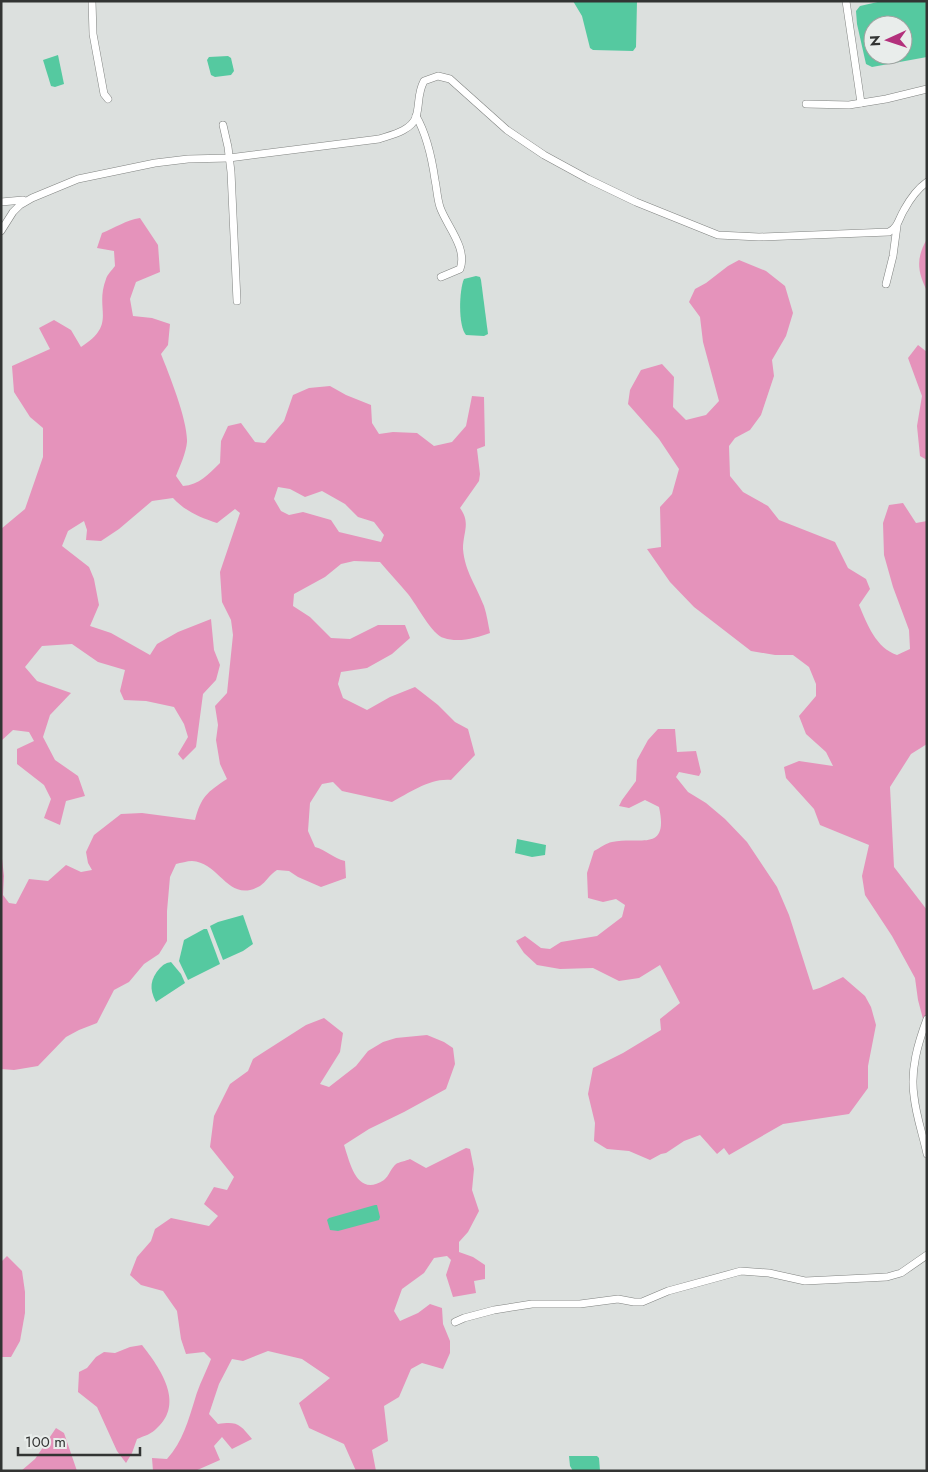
<svg xmlns="http://www.w3.org/2000/svg" width="928" height="1472" viewBox="0 0 928 1472" font-family="Jost,sans-serif">
  <style>
    .green { fill: #e593bb; fill-rule: evenodd }
    .water { fill: #55c9a0; fill-rule: evenodd }
    .lines { fill: none; stroke-linecap: round; stroke-linejoin: round }
    .street-casing { stroke: #808381; stroke-width: 8 }
    .street { stroke: #fff; stroke-width: 7 }
  </style>
  <rect width="100%" height="100%" fill="#dce0de"/>
  <!-- green -->
  <g class="green">
    <path d="M140 218 158 245 160 272 136 282 130 299 133 316 152 318 170 324 168 345 161 354C169 374 188 421 187 442 186 453 180 466 176 476L183 486C199 485 209 474 220 463L221 441 228 426 241 423 255 442 265 443 284 421 293 395 309 388 330 386 346 395 371 405 372 423 379 434 393 432 417 433 434 446 452 442 466 426 472 396 484 397 485 446 477 449 480 474 479 481 460 508C471 523 463 532 463 549 465 572 476 585 484 606 487 615 488 624 490 633 477 638 458 643 444 638 432 635 417 605 408 594 399 583 389 573 380 562L354 561 341 564 325 577 294 594 293 606 310 617 331 638 350 639 378 625H405L410 638 392 654 367 668 341 672 338 684 343 698 367 710 390 697 415 687 438 705 455 722 468 729 475 755 451 780C430 778 409 793 392 802L342 791 333 782 322 784 310 803 308 831 315 847C326 850 333 858 345 861L346 878 321 887 298 877 289 871 277 870C270 874 266 882 260 886 228 904 221 863 192 861 187 861 181 863 176 864L170 877 167 911V941L159 954 144 964 129 982 114 990 97 1023 79 1030 66 1037 38 1066 14 1070 1 1069V850L4 876 3 895 9 903 16 904 29 879 48 881 66 865 81 872 92 870 88 863 86 852 94 835 121 814 142 813 195 820C201 797 207 792 227 779L220 764 216 740 218 725 215 706 227 693 233 635 231 620 222 602 220 572 240 513 235 509 217 523C199 517 185 511 173 498L152 501 119 529 101 541 86 540 87 530 84 521 68 531 62 546 89 567 94 579 99 605 90 626 111 633 150 655 157 644 178 632 211 619 214 650 220 665 216 680 203 694 196 747 183 760 178 754 188 737 184 724 174 707 146 701 124 700 120 691 125 670 98 662 72 644 42 646 25 667 37 681 71 693 50 715 43 737 55 760 78 776 85 796 66 801 60 825 44 818 51 799 44 785 17 764V749L34 741 29 732 13 730 1 741V529L25 509 43 457V428L30 417 14 392 12 366 50 349 39 328 54 320 71 330 81 347C118 324 94 310 106 279 107 275 112 270 115 266L114 251 97 248 102 233C115 228 126 220 140 218ZM278 487 290 489 305 497 322 491 345 504 358 517 374 522 384 535 381 542 339 532 331 520 303 512 289 515 281 511 274 499Z"/>
    <path d="M927 239V291C917 271 916 258 927 239Z"/>
    <path d="M739 260 766 271 785 286 793 313 786 336 772 360 774 376 761 415 750 430 735 438 729 446 730 476 743 492 768 506 779 520 835 542 848 568 866 579 870 589 859 605C867 624 876 648 897 655L910 649 909 630 893 587 884 555 883 523 889 505 903 503 916 523 927 521V744L911 754 890 787 894 867 927 910V1034L918 1000 915 978 892 936 865 895 862 876 869 845 820 825 814 809 786 778 784 767 799 761 833 766 826 752 806 734 799 716 816 696V684L809 667 793 655H775L751 651 694 607 670 582 647 549 661 547 660 507 672 494 679 469 659 439 628 404 630 390 641 370 662 364 674 377 673 407 686 420 706 415 719 401 703 342 700 317 689 302 695 289 706 283 728 266Z"/>
    <path d="M918 345 927 352V460L920 456 917 426 922 396 908 358Z"/>
    <path d="M658 729H675L677 752 696 751 701 772 699 776 679 772 676 777 688 792 706 803 725 819 747 842 777 887 789 915 813 990C822 988 834 981 843 977L865 996 871 1007 876 1025 868 1066V1088L849 1114 783 1124 729 1155 724 1148 717 1154 700 1135 684 1141 666 1153 661 1154 650 1160 629 1151 607 1149 594 1141 595 1123 588 1094 593 1068 623 1053 661 1030 660 1019 680 1003 660 965 639 978 619 981 593 968 560 969 537 965 524 953 516 941 525 936 541 948 550 949 561 942 597 936 622 917 625 905 616 899 603 902 588 898 587 873 594 851C600 848 606 843 612 842 640 836 669 853 659 807L645 800 629 808 619 806 622 800 636 781 637 760 648 740Z"/>
    <path d="M324 1018 343 1033 340 1052 320 1084 329 1087 356 1066 368 1051 383 1042 396 1038 427 1035 444 1042 453 1048 455 1064 446 1089 404 1112 369 1129 344 1145C350 1163 357 1198 384 1180 389 1176 391 1168 396 1164 399 1162 406 1161 410 1159L426 1168 466 1148 470 1149 474 1169 472 1190 479 1211 468 1232 459 1242V1252L473 1257 485 1265V1279L474 1281 476 1293 453 1297 446 1275 451 1260 447 1256 434 1258 424 1273 402 1289 394 1311 400 1321 418 1313 430 1304 442 1308 443 1324 450 1341V1353L443 1369 422 1363 411 1369 399 1397 384 1406 388 1441 372 1450 376 1471H356L344 1444 309 1428 299 1403 330 1378 302 1359 268 1351 243 1361 232 1359 219 1384 209 1414 218 1424C237 1421 240 1424 252 1439L232 1449 222 1437 214 1446 220 1460 195 1471H153L152 1458 167 1459C183 1441 188 1421 195 1399 199 1385 206 1372 211 1359L204 1352 186 1354 181 1339 177 1311 163 1291 141 1285 130 1275 137 1257 151 1241 155 1229 171 1218 209 1226 218 1216 204 1204 214 1187 227 1190 234 1177 210 1147 214 1116 230 1084 248 1071 253 1059 306 1025Z"/>
    <path d="M7 1256 22 1271 25 1292V1313L20 1341 11 1357H1V1262Z"/>
    <path d="M142 1345C160 1368 185 1403 157 1428 152 1434 144 1436 137 1439L132 1453 126 1463 117 1451 97 1407 78 1392 79 1372 87 1368 96 1357 104 1352 115 1353 130 1347Z"/>
    <path d="M56 1428 64 1433 77 1471H21L35 1459Z"/>
  </g>
  <!-- water -->
  <g class="water">
    <path d="M573 1H637L636 47 633 51 593 50 590 48 582 16Z"/>
    <path d="M882 1H927V57L872 67 866 64 857 24 856 11 860 6ZM873 25H903V55H873Z"/>
    <path d="M58 55 64 84 55 87 51 86 43 60Z"/>
    <path d="M228 56 231 58 234 71 231 75 215 77 211 75 207 60 209 57Z"/>
    <path d="M476 276 480 277 481 280 488 334 484 336 466 335C458 326 459 290 464 279Z"/>
    <path d="M517 839 546 845 545 855 532 857 515 853Z"/>
    <path d="M243 915 253 944 243 951 223 960 210 926 218 922Z"/>
    <path d="M204 929H207L220 964 188 980 179 961 184 940Z"/>
    <path d="M171 962 181 974 185 983 156 1002C149 989 150 979 160 968 164 964 166 963 171 962Z"/>
    <path d="M375 1205H377L380 1217 379 1220 338 1231 330 1230 327 1220 329 1218Z"/>
    <path d="M569 1456H597L599 1458 600 1471H573L570 1466Z"/>
  </g>
  <g class="lines">
    <defs>
      <g id="street">
        <path d="M92 1 93 34 104 94 108 99"/>
        <path d="M846 1 861 103"/>
        <path d="M806 104 849 105 886 99 927 89"/>
        <path d="M416 116C427 135 432 159 435 180 437 189 437 198 440 207 446 225 468 248 460 269L441 277"/>
        <path d="M223 125 228 147 231 172 237 301"/>
        <path d="M1 202 23 200"/>
        <path d="M1 231 13 212 20 205 32 198 78 179 155 163 188 159 229 158 379 139C391 135 411 131 416 117 420 104 417 94 424 81L438 76 450 79 507 130 544 155 588 179 636 202 718 235 759 237 889 232C898 228 899 218 904 210 910 199 917 189 927 182"/>
        <path d="M886 284 893 256 897 226"/>
        <path d="M927 1019C918 1043 910 1070 914 1096 916 1116 923 1135 927 1154"/>
        <path d="M455 1322 464 1318 494 1310 532 1304H580L618 1299 634 1302H642L668 1291 741 1271 769 1273 805 1281 887 1277 901 1273 927 1255"/>
      </g>
    </defs>
    <!-- street casing -->
    <use href="#street" class="street-casing"/>
    <!-- street -->
    <use href="#street" class="street"/>
  </g>
  <!-- border -->
  <rect width="928" height="1472" fill="none" stroke="#323433" stroke-width="5"/>
  <!-- north arrow -->
  <g transform="translate(888 40) rotate(267)"><circle r="24" fill="#e9edeb" stroke="#a0a3a1"/>
  <path d="M0-4L9 19L0 12L-9 19Z" fill="#b3317c"/>
  <text y="-8" font-size="14" font-weight="bold" text-anchor="middle" fill="#323433">N</text>
  </g>
  <!-- scale -->
  <path d="M18 1447v8h122v-8" fill="none" stroke="#323433" stroke-width="2.5"/>
  <text x="25" y="1447" font-size="15" fill="#323433" stroke="#e9edeb" stroke-width="4" paint-order="stroke">100 m</text>
</svg>
